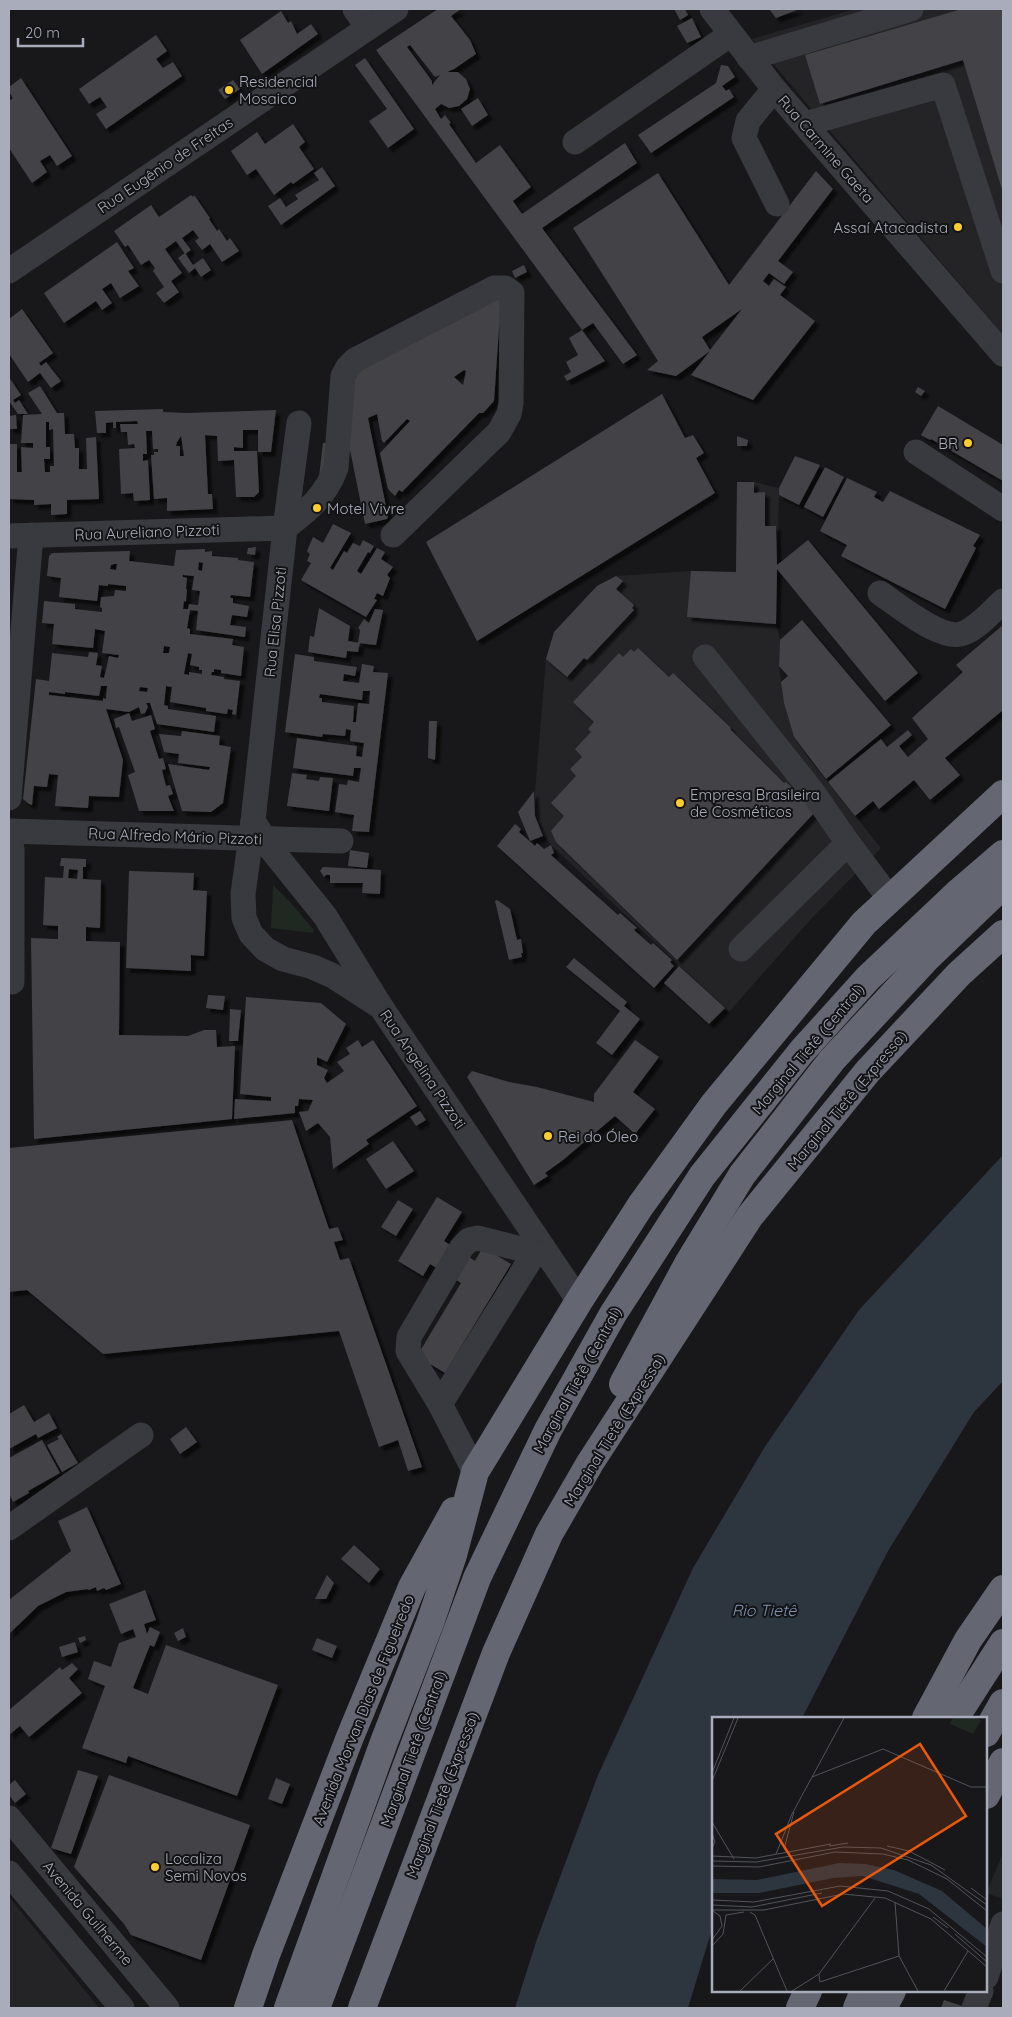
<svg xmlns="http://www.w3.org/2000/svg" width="1012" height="2017" viewBox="0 0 1012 2017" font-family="Quicksand,sans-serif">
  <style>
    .built { fill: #242427 }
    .green { fill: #1f2922 }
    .water { fill: #2d353f }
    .building { fill: #424247; fill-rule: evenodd; filter: url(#shadow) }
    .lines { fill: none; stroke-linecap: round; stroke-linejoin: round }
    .minor { stroke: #393940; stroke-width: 25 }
    .highway { stroke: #646671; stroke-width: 28 }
    .poi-dot { fill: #fdcd2e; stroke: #131315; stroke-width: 2 }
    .labels { text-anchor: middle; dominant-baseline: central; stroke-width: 4; stroke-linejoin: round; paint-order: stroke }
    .poi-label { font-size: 15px; fill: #a9adbb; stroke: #131315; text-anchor: start }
    .street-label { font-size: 15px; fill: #a9adbb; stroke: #131315 }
    .water-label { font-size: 16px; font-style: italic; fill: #7f97b7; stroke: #131315 }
    .inset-road { fill: none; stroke: #52545a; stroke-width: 1 }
    .view { fill: #e8590c; fill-opacity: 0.15; stroke: #e8590c; stroke-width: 2.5 }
    .inset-edge { fill: none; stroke: #a9adbb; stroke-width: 2.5 }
  </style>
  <defs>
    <filter id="shadow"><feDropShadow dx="4.5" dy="4.5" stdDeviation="1" flood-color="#0009"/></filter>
  </defs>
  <rect width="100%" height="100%" fill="#18181a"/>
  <!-- built -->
  <g class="built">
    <path d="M855 9H1003V335L752 39Z"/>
    <path d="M737 482H754L779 488 776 624 780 640 779 666 784 703 794 737 806 755 881 848 811 919 729 1012 551 845 543 836 535 816V792L546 659 554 632 597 586 616 576 691 571 736 572Z"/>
    <path d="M1003 1853V1899L986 1893Z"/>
    <path d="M9 1897 99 2008H9Z"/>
  </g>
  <!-- green -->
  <path class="green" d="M273 885 291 903 314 930 313 933 271 928Z"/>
  <!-- water -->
  <path class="water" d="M1003 1155V1381L974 1412 888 1551 802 1718H713V1926L688 2008H515L537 1939 598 1775 693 1568 766 1445 859 1310Z"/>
  <!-- building -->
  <g class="building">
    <path d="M438 9H461L451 16 470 40 476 54 454 69 447 72H458L466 79 470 89 467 99 459 106 449 108 441 104 435 109 441 119 445 115 451 123 449 124 476 163 500 145 531 187 513 201 522 214 625 143 637 163 542 228 637 355 623 364 593 323 582 330 605 361 567 381 564 376 571 372 566 362 578 355 569 338 582 330 376 50ZM410 45 435 77 440 75 432 85V81L407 47Z"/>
    <path d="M674 9H685L688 15 680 20Z"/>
    <path d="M769 9H800L776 18Z"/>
    <path d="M962 9H1003V193L963 60 820 104 805 55Z"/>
    <path d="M281 11 288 23 291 21 297 34 311 24 318 34 262 74 240 40Z"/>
    <path d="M692 18 701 37 687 43 677 26Z"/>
    <path d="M156 35 167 51 156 59 163 68 173 62 182 76 106 129 96 114 107 107 100 97 89 104 79 89Z"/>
    <path d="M365 58 414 129 388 148 369 121 387 109 355 65Z"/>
    <path d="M721 65 728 66 735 77 722 86 726 91 729 89 734 97 651 153 638 135 716 83Z"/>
    <path d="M21 78 72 156 57 166 50 155 40 161 47 172 32 183 9 148V101L13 98 9 92V87Z"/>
    <path d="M233 80 240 89 225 99 218 90Z"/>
    <path d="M478 98 488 115 472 126 461 109Z"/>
    <path d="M293 124 305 142 299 147 314 169 293 184 291 182 274 195 256 169 247 175 231 151 257 132 265 144Z"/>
    <path d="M322 167 335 186 281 225 268 206 280 198 286 207 298 199 295 195 319 180 314 173Z"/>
    <path d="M816 171 833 189 778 261 793 272 784 284 769 273 763 281 769 286 774 279 786 287 780 295 815 321 753 400 691 375 710 351 676 376 647 370 658 361 573 228 658 173 729 285ZM742 309 710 350 702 337Z"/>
    <path d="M191 195 193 197 194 195 210 218 209 219 217 231 219 229 227 241 230 238 239 251 222 262 210 244 202 250 195 241 199 238 193 230 182 238 191 250 185 254 176 241 165 249 182 273 171 281 179 292 164 303 156 293 164 287 153 271 155 268 149 260 141 265 128 245 125 247 114 231 151 205 159 217Z"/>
    <path d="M117 242 134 268 128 271 139 286 120 298 111 283 102 289 112 303 102 310 96 301 64 323 44 293Z"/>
    <path d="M185 253 193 265 203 258 211 270 201 277 195 268 189 273 178 258Z"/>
    <path d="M524 265 527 272 515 278 512 271Z"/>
    <path d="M505 288 499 328 494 401 483 413H479L402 492 399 490 395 496 388 489 380 453 410 421 407 419 384 443 382 441 377 414 368 418 388 516 387 519 365 524 346 430 351 374ZM464 370 466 371 463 385 454 377Z"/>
    <path d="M22 309 53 353 39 363 41 366 46 362 61 381 51 388 40 373 28 382 9 354V319Z"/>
    <path d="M9 377 21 395 13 400 15 403 19 400 28 414H18L9 401Z"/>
    <path d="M40 386 57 413H64L65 434H74L75 448H79V469H87L86 438 96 437 99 499 67 500V514L51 515V504L34 505V500L9 499V444H17V472H22L21 447 33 448V443H21L23 415 42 414 28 393ZM46 422H49V430L53 429 54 466H50V472H45L44 459H50V447H46Z"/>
    <path d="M918 387 925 391 921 396 915 392Z"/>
    <path d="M662 394 685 438 693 435 704 453 696 458 715 493 477 641 426 542Z"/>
    <path d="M938 406 1003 445V481L931 439 930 440 921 435Z"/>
    <path d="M163 409V412L187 413 276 410 271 452H258V430H243V448L234 447V451H257L259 492 254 497H236L234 460 218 461 217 436 205 435 208 494H212L213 509 167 511V498L154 499 151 455H154V452H158V449H153L152 431H146L147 454H143V461L148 460 150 500 134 501 133 493 121 494 119 449 135 448 134 444 128 445 127 432H121L120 424H138L137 421 116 422V428H113V422L106 423V433H97L95 411ZM181 436 184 456H180V446H176L177 442Z"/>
    <path d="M16 415 17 429H9V416Z"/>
    <path d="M737 436 748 440 747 446H737Z"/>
    <path d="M323 443H328L325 469 319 477Z"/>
    <path d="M795 456 820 465 799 505 779 495V488Z"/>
    <path d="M825 467 844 477 823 517 804 507Z"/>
    <path d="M847 478 877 492 874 497 883 502 890 491 980 535 973 546 976 548 945 609 841 556 847 545 820 531Z"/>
    <path d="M737 482H754V493L765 492V526H776L777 565 808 540 918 673 885 701 777 569 776 624 687 617 691 571 736 572Z"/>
    <path d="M333 524 351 533 330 568 333 570 344 551 347 553 353 543 360 546 363 540 374 546 370 553 368 552 357 571 361 574 377 548 385 552 381 559 393 567 387 575 390 578 383 596 377 593 374 599 377 600 366 617 301 580 311 563 307 561 310 554 307 551 313 537 323 543Z"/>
    <path d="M256 547 255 555 247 554 248 548Z"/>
    <path d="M205 549V552L212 551V556L238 558V560L254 562 250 597 231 595 230 598H233V603L249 606 247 617 232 615 230 625 246 627 245 637 196 630 198 611 190 610 187 628 190 629V634L233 639 232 645 244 647 241 676 221 673V670L214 669V672H212L211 675 224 677V679L240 681 236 715 232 714 233 710 228 709 227 714 206 711V708L170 702 172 687 166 686 164 705 168 706V709L216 716 214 732 157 724 150 703H146L148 707 145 713 141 714 139 707 129 712 106 709 123 760 119 797 89 796 88 808 55 806 58 775 49 774 47 787 34 786 32 805 29 804 23 799 36 679 49 681 52 653 88 657 89 652 98 653 96 665 102 666 100 677 104 678 109 656 118 658 119 655 102 653 105 631 95 629 93 648 52 644 54 624 42 623 44 601 75 604V609L102 612V608L100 607 101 597 114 596 115 590 126 591V586L108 584V586L99 585 97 601 59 597 61 578 47 576 49 556 52 553 130 551 129 561 174 566 176 550ZM199 562 203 563 202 571 198 570ZM114 564H117L116 570 110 569 111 565ZM183 575 194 576 192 590 200 591 198 605 189 604 188 609H183L184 601 186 602 187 589H186L187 578 183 577ZM164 646 170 647 169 653H163ZM188 653 192 654 190 665 199 667V670H202V674L189 672V675L184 674ZM101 686H107L106 699 103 698V701L49 695V692L65 694V692L99 696ZM140 687 148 688 147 692 139 691Z"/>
    <path d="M616 576 623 581 616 589 634 605 632 608 634 610 587 660 584 658 567 677 546 659 554 632 597 586Z"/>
    <path d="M319 608 350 626 348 641 360 643 358 652 347 651 346 658 308 652 310 636 314 637Z"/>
    <path d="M375 609 383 610 376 645 358 643 360 630 358 628 364 619 369 623Z"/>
    <path d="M802 620 891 725 826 779 794 737 784 703 781 682 788 676 779 666 780 640Z"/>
    <path d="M1003 625V710L945 758 960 775 930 800 914 780 879 809 873 801 855 816 828 782 881 739 887 747 908 730 912 735 899 746 908 757 928 739 912 718 963 672 956 665Z"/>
    <path d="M638 648 669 677 673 673 731 728 730 729 784 783 786 782 810 804 814 813 677 960 556 842 551 831 564 816 551 803 576 776 570 769 582 757 575 749 591 732 588 729 594 722 573 702 619 653 623 657 631 649 634 652Z"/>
    <path d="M295 654 314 657V661L357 667 355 676 344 674 343 681 359 683 362 664 374 666 373 672 388 673 369 832 352 831 354 815 335 812 339 784 347 785 348 780 359 782 361 768H354L353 776 293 768 297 738 357 746 356 756 362 757 364 743 350 741 351 730 346 729 345 736 323 734 322 737 285 732ZM363 691H370L369 704 358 703 356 722H353L354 706 322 702V698H319L320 694 362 700Z"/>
    <path d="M129 713 132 721 151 715 155 729 150 731 159 759 163 758 166 769 162 770 166 786 170 785 173 794 168 796 174 811H139L128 775 135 772 119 727 116 728 114 719Z"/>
    <path d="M429 721H437L435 760 428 758Z"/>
    <path d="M182 731 220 736 219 745 231 747 223 803 211 812 182 811 168 764 209 770 210 767 178 763 179 754 164 752 159 734 181 736Z"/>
    <path d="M292 773 307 775 306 779 319 781 320 777 333 778 329 811 287 806Z"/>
    <path d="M534 791 535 816 543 836 530 841 518 812Z"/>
    <path d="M515 824 521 829 519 832 535 846 537 843 544 849 551 845 554 853 551 855 618 915 620 913 637 928 634 930 651 945 653 943 672 960 670 962 674 966 654 988 497 846Z"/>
    <path d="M350 850 369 853 367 868 348 866Z"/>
    <path d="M61 858 86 859V867H83V879L101 880 100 928 86 927V941L120 942 119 1035 188 1036 204 1030H216L217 1047 235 1046 232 1119 34 1139 31 938 58 939V926L43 925 45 877 63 878 64 866H60ZM69 869 78 870 77 879 68 878Z"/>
    <path d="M323 867 381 870 380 894 362 893 363 883H330V875H326L324 877 320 871Z"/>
    <path d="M129 871 194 873 193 890 207 891 204 956 191 955V971L126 968Z"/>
    <path d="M497 900 510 909 517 940 521 939 523 953H521L522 957 509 960 495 901Z"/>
    <path d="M574 958 627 1002 624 1006 640 1019 612 1055 596 1043 620 1011 566 967Z"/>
    <path d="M679 966 725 1008 709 1024 664 983Z"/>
    <path d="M208 995 225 996 223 1010 206 1008Z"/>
    <path d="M246 997 321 1003 346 1024 327 1062 317 1057V1065L328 1070 324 1078 327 1083 344 1071 337 1062 350 1054 346 1048 358 1040 362 1047 373 1040 417 1106 366 1140 369 1144 333 1169 330 1137 318 1123 306 1131 299 1112 308 1111 313 1100 299 1099 298 1106H295V1113L234 1119 235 1099 271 1101V1097L240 1094Z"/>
    <path d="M230 1009 241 1010 238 1041H229Z"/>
    <path d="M635 1040 659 1057 633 1092 655 1109 635 1134 615 1116 563 1160 545 1173 548 1176 534 1185 467 1077 472 1071 509 1082 537 1087 594 1102V1094Z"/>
    <path d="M420 1111 426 1120 416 1126 410 1117Z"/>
    <path d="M292 1120 329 1229 338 1227 343 1240 334 1242 340 1260 349 1258 422 1467 408 1471 398 1440 379 1447 339 1331 103 1354 27 1290 9 1292V1148Z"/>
    <path d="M393 1141 414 1171 386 1189 366 1159Z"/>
    <path d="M437 1197 462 1212 444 1241 475 1261 483 1247 511 1264 445 1373 417 1356 461 1283 430 1264 423 1276 398 1261Z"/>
    <path d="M398 1200 413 1209 396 1236 381 1227Z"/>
    <path d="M24 1405 34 1422 49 1413 57 1428 38 1438 36 1434 9 1449V1414Z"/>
    <path d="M186 1427 197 1442 180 1454 170 1439Z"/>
    <path d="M61 1434 78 1463 62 1472 47 1445 59 1439 57 1437Z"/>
    <path d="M42 1440 60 1473 28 1491 29 1493 13 1502 9 1494V1458Z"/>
    <path d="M87 1507 121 1584 106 1590 104 1588 97 1591 96 1587 89 1590 88 1589 66 1592 38 1606 9 1634V1600L71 1551 58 1521Z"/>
    <path d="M354 1545 380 1569 369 1583 341 1559Z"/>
    <path d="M327 1575 334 1583 326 1599H315Z"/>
    <path d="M145 1590 156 1620 144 1624 147 1634 150 1627 160 1632 154 1647 150 1645 133 1688 148 1694 166 1645 278 1685 237 1796 128 1756 126 1763 82 1748 105 1686 88 1679 94 1661 111 1667 119 1643 136 1637 133 1629 121 1634 109 1604Z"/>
    <path d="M183 1628 186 1637 178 1641 174 1633Z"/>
    <path d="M85 1636 86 1640 80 1643 78 1638Z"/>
    <path d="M317 1638 337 1646 332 1658 312 1650Z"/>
    <path d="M75 1642 78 1652 62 1657 59 1647Z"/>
    <path d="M72 1663 78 1669 69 1678 82 1693 29 1737 20 1726 9 1735V1710L60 1667 62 1670Z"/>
    <path d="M78 1770 98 1776 71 1854 51 1848Z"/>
    <path d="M109 1775 250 1825 201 1960 131 1935 124 1924 74 1867Z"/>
    <path d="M276 1778 290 1784 282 1804 268 1799Z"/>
    <path d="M15 1780 26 1794 15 1803 9 1795V1785Z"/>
    <path d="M944 2000 968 2008H941Z"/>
  </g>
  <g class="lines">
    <!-- minor -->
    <g class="minor">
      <path d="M355 9 368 28"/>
      <path d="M712 9 774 89 1003 354"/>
      <path d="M749 58 911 9"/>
      <path d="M774 89 748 121 744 138 777 204"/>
      <path d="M805 124 943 85 1003 271"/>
      <path d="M575 142 731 34"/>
      <path d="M9 271 396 9"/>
      <path d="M299 423 285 528 253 821 243 894 244 918 251 934 265 949 283 959 313 967 333 976 381 1007"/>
      <path d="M916 452 1003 509"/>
      <path d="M285 528C308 510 325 497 336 468L343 376 348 367 355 360 494 288H505L512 293 511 403 509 414 499 432 393 535"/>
      <path d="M9 536 285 528"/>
      <path d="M880 593C898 605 943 643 964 633 979 627 992 611 1003 601"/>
      <path d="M705 657 812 791 848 843"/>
      <path d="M9 798 31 535"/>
      <path d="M253 821 271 849 325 916 381 1007 579 1301"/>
      <path d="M9 831 341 841"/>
      <path d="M9 831 12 850V982"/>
      <path d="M741 949 848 843 890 899"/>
      <path d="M440 1404 535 1252"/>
      <path d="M475 1472 440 1404 408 1351 409 1337 462 1247 469 1240 478 1238 548 1256"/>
      <path d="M9 1528 141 1435"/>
      <path d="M9 1818 167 2008"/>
      <path d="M9 1873 122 2008"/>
      <path d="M986 1977 1003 1924"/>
      <path d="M974 2008 981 1991"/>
    </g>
    <!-- highway -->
    <g class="highway">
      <path d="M623 1384 689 1262 742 1175 832 1060 926 959 1003 885"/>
      <path d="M926 1718 968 1640 1003 1589"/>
      <path d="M955 1718 1003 1643"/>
      <path d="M986 1733 1003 1703"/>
      <path d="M986 1795 1003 1762"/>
      <path d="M248 2008 266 1955 350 1737 412 1587 454 1511"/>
      <path d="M288 2008 384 1742 430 1623 453 1555 475 1472 579 1301 641 1205 714 1104 864 923 1003 794"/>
      <path d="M316 2008 477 1578 548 1430 613 1314 702 1176 802 1051 868 978 960 891 1003 854"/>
      <path d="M362 2008 496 1653 549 1534 590 1463 750 1216 868 1071 959 974 1003 934"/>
      <path d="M800 2008 808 1991"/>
      <path d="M857 2008 864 1991"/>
      <path d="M883 2008 892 1991"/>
    </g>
  </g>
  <!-- markers -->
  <g class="poi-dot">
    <circle cx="229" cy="90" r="5"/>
    <circle cx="958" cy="227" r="5"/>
    <circle cx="968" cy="443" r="5"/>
    <circle cx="317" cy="508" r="5"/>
    <circle cx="680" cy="803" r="5"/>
    <circle cx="548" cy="1136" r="5"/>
    <circle cx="155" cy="1867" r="5"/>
  </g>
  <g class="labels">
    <!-- poi labels -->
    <g class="poi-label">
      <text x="239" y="81">Residencial<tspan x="239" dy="17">Mosaico</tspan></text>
      <text x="948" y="227" text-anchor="end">Assaí Atacadista</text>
      <text x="958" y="443" text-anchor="end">BR</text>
      <text x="327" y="508">Motel Vivre</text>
      <text x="690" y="794">Empresa Brasileira<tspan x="690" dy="17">de Cosméticos</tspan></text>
      <text x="558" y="1136">Rei do Óleo</text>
      <text x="165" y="1858">Localiza<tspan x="165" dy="17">Semi Novos</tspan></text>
    </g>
    <!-- street labels -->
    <g class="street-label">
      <text transform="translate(826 149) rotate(49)">Rua Carmine Gaeta</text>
      <text transform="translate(165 165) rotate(-34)">Rua Eugênio de Freitas</text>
      <text transform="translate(147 532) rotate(-2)">Rua Aureliano Pizzoti</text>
      <text transform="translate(275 622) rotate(-84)">Rua Elisa Pizzoti</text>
      <text transform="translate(175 836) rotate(2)">Rua Alfredo Mário Pizzoti</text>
      <text transform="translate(808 1049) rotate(-50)">Marginal Tietê (Central)</text>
      <text transform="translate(423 1069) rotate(56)">Rua Angelina Pizzoti</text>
      <text transform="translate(847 1100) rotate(-50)">Marginal Tietê (Expressa)</text>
      <text transform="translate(577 1380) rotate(-61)">Marginal Tietê (Central)</text>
      <text transform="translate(614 1430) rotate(-58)">Marginal Tietê (Expressa)</text>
      <text transform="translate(363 1710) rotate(-68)">Avenida Morvan Dias de Figueiredo</text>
      <text transform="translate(413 1749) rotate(-70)">Marginal Tietê (Central)</text>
      <text transform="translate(442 1795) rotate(-69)">Marginal Tietê (Expressa)</text>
      <text transform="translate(88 1913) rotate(50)">Avenida Guilherme</text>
    </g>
    <!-- water labels -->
    <g class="water-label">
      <text x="764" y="1610">Rio Tietê</text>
    </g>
  </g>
  <!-- overview -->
  <g transform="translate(712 1717)">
    <rect width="275" height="275" fill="#18181a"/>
    <path d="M241 1H264L269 3 261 17 238 7Z" fill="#1f2922"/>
    <path d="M127 146 153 147 182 153 230 174 275 212V230L207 177 151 159 121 161 47 176H0V162L45 163Z" fill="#2d353f"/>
    <path class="inset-road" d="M0 56 22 1M100 60 171 32 259 70H275M0 64 26 1M0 105 22 142M0 116 3 125 0 131M117 129 136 126M175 129 197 134 233 153M76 134 72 132 82 95M64 137 80 97 132 1M0 139 44 141 119 127M0 144 44 145 131 130 169 131 219 148 275 188M0 149 47 150 123 135 171 137 196 143 235 162 275 194M259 171 275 183M0 183 42 185 128 169 176 174 217 192 275 240M183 185 187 239M0 188 40 190 110 176M0 193H52L131 177 173 181 219 202 275 250M38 195 43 198 75 274M221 200 236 211M243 217 275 245M0 223 10 209 8 199 1 194M0 229 11 217 14 198 32 195M187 239 206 274M107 257 163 181M108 265 187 239M28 274 61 242M80 274 107 257 108 265M232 274 256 234"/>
    <path class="view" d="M208 27 254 99 110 189 64 117Z"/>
    <rect width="275" height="275" class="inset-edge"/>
  </g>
  <!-- border -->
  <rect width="1012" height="2017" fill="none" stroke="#a9adbb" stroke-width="20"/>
  <!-- scale -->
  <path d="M18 38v8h65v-8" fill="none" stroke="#a9adbb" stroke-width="2.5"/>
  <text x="25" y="38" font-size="15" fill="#a9adbb" stroke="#131315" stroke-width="4" paint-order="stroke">20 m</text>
</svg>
